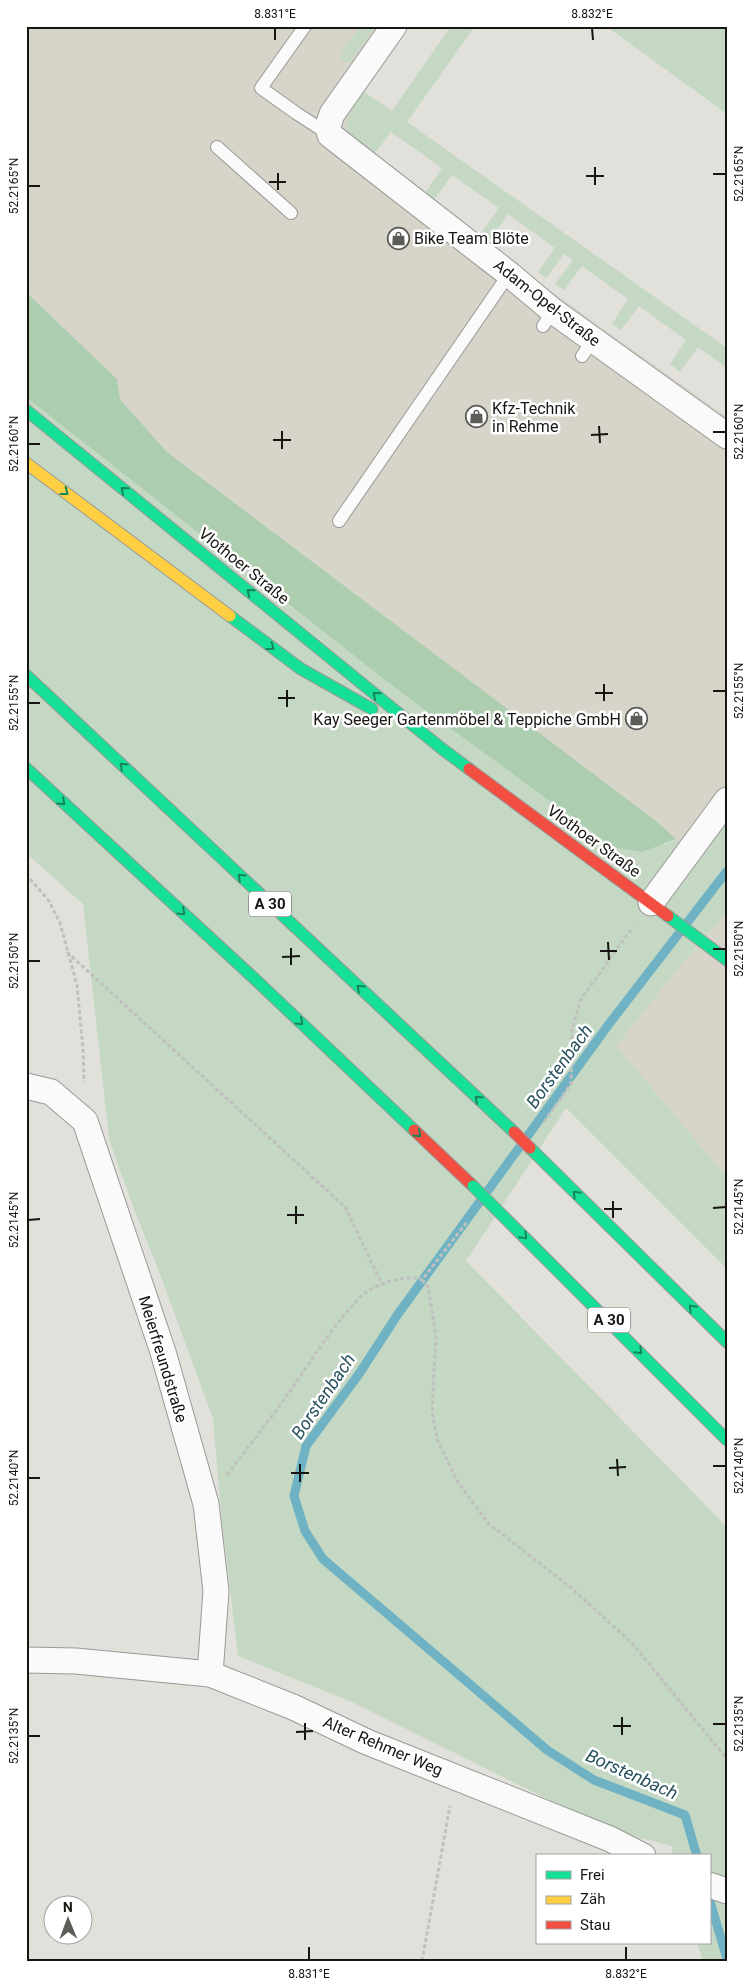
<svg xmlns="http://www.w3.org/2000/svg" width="753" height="1987" viewBox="0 0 753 1987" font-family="Roboto,sans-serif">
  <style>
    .built { fill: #d7d4ca }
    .green { fill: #c4d8c3 }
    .forest { fill: #accdae }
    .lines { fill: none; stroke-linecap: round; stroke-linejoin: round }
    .stream { stroke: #6eb2c4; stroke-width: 9 }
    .lane-casing { stroke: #9a9996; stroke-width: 14 }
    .street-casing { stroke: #9a9996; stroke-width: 27 }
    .fast-casing { stroke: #9a9996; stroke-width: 13 }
    .slow-casing { stroke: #9a9996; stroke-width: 13 }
    .jam-casing { stroke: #9a9996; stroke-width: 13 }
    .path { stroke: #c0c0bf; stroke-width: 3; stroke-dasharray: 4 2.5; stroke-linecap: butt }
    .lane { stroke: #fafafa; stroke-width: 12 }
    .street { stroke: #fafafa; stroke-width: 25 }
    .fast { stroke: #16e098; stroke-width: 11 }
    .slow { stroke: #ffcf43; stroke-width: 11 }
    .jam { stroke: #f24e42; stroke-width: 11 }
    .fast-bridge-casing { stroke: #a3979b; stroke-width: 13; stroke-linecap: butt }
    .jam-bridge-casing { stroke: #a3979b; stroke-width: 13; stroke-linecap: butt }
    .fast-bridge { stroke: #16e098; stroke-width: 11 }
    .jam-bridge { stroke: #f24e42; stroke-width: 11 }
    .oneway { stroke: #16855c }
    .ticks { fill: none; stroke: #161512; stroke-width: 2 }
    .labels { text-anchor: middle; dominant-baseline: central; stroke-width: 5; stroke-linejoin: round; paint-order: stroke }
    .shield { fill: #fff; stroke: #5c5b59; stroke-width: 1 }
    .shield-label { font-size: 15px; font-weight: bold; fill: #161512 }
    .poi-label { font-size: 16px; fill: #161512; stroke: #fff; text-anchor: start }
    .street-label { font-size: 16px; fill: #161512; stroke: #fff }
    .water-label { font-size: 18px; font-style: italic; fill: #27515d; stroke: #fff }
    .neatline { fill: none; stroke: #161512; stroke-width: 2 }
    .ticks-label { font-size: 12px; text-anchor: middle; fill: #161512 }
  </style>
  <rect width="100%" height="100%" fill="#e1e0db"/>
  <!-- built -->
  <g class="built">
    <path d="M26 26H360L341 52V59L343 62H350L376 26H409L350 114 369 161 727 417V813L696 854 662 828 656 821 167 452 120 399 117 379 26 292Z"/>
    <path d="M727 912V1177L616 1046 681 965Z"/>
  </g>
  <!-- green -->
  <g class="green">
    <path d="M360 26H376L350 62H343L341 59V52Z"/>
    <path d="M451 26H475L407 122 727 348V368L698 347 680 372 670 364 686 340 639 306 621 330 612 324 628 299 582 266 564 290 555 284 573 260 564 254 546 278 538 272 555 248 508 214 490 239 481 233 499 208 452 175 434 200 425 193 442 168 391 132 369 161C364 156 356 151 351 144 340 126 353 106 363 91L392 111Z"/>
    <path d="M606 26H727V114Z"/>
    <path d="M26 397 390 684 664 845 676 839 696 854 727 813V912L681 965 616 1046 727 1177V1269L566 1108 466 1261 727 1527V1961H703L697 1943H709V1856H672V1846L610 1830 354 1703 238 1656 222 1522 213 1419 160 1274 135 1212 109 1139 83 904 26 853Z"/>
  </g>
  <!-- forest -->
  <path class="forest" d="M26 292 117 379 120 399 167 452 656 821 676 839 642 852 613 847 390 684 26 397Z"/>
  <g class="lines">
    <!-- stream -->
    <g class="stream">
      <path d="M697 1856 685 1815 594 1780 547 1750 323 1559 305 1531 294 1496 306 1446 359 1374 398 1314 609 1024 727 871"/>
      <path d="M709 1898 727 1959"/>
    </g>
    <defs>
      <g id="lane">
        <path d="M305 26 261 88 296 113 330 135"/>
        <path d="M217 147 291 213"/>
        <path d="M543 326 553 311"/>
        <path d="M582 356 593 340"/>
        <path d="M339 521 509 274"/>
      </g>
      <g id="street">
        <path d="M394 26 332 114 328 126 330 135 509 274 553 311 727 436"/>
        <path d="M651 903 727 800"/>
        <path d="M26 1086 51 1092 85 1121 163 1352 206 1504 216 1591 210 1674"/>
        <path d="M26 1660 76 1661 210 1674 293 1707 367 1742 610 1839 643 1856"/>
        <path d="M709 1885 727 1891"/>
      </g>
      <g id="fast">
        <path d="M26 410 441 748 469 769"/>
        <path d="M230 616 301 669 372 709"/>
        <path d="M26 675 514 1132"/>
        <path d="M26 768 258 982 414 1130"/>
        <path d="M668 916 727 960"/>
        <path d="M530 1148 727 1342"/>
        <path d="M489 1202 727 1440"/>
      </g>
      <path id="slow" d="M26 463 230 616"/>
      <g id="jam">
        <path d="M469 769 668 916"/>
        <path d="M414 1130 473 1186"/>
      </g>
    </defs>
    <!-- lane casing -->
    <use href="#lane" class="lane-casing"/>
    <!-- street casing -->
    <use href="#street" class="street-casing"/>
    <!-- fast casing -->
    <use href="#fast" class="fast-casing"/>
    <!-- slow casing -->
    <use href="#slow" class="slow-casing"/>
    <!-- jam casing -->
    <use href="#jam" class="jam-casing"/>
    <!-- path -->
    <g class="path">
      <path d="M26 874 49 901 60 923 77 985 83 1049 84 1082"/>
      <path d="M67 952 345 1207 382 1284"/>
      <path d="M544 1122 571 1084 572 1029 581 999 633 927"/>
      <path d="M422 1280 428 1286 436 1336 432 1411 437 1439 457 1481 489 1524 569 1586 632 1643 727 1759"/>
      <path d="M227 1475C249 1446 272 1417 293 1387 314 1357 338 1317 365 1293 375 1284 411 1273 422 1280L467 1222"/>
      <path d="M422 1961 450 1806"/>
    </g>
    <!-- lane -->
    <use href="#lane" class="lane"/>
    <!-- street -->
    <use href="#street" class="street"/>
    <!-- fast -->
    <use href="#fast" class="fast"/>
    <!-- slow -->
    <use href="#slow" class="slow"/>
    <!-- jam -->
    <use href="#jam" class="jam"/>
    <defs>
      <path id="fast-bridge" d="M473 1186 489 1202"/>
      <path id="jam-bridge" d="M514 1132 530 1148"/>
    </defs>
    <!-- fast-bridge casing -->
    <use href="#fast-bridge" class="fast-bridge-casing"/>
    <!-- jam-bridge casing -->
    <use href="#jam-bridge" class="jam-bridge-casing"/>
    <!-- fast-bridge -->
    <use href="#fast-bridge" class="fast-bridge"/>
    <!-- jam-bridge -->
    <use href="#jam-bridge" class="jam-bridge"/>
  </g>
  <!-- one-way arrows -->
  <defs><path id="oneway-chevron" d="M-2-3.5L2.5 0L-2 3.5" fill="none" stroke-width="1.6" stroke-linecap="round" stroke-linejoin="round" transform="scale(1.25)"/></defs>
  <g class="oneway">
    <use href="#oneway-chevron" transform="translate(124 490) rotate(-141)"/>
    <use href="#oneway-chevron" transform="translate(65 492) rotate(37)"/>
    <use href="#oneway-chevron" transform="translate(250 592) rotate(-141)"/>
    <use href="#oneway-chevron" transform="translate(271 647) rotate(36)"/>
    <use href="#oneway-chevron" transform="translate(376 695) rotate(-141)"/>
    <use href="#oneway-chevron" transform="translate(123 766) rotate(-137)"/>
    <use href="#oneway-chevron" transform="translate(62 802) rotate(43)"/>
    <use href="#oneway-chevron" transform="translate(241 877) rotate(-137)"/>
    <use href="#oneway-chevron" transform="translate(182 912) rotate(43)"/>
    <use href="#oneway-chevron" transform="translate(360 988) rotate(-137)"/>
    <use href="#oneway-chevron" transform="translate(300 1022) rotate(43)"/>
    <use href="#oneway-chevron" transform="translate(478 1099) rotate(-137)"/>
    <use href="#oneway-chevron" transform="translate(418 1134) rotate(43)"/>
    <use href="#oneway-chevron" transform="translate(576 1194) rotate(-135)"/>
    <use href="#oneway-chevron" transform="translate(524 1236) rotate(45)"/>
    <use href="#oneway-chevron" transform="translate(692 1308) rotate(-135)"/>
    <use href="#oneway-chevron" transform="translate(639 1351) rotate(45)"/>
  </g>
  <!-- ticks -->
  <path class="ticks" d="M275 28V40M592 28 593 40M595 167V185M278 173V190M713 174H726M586 176H604M269 182H286M28 186H40M599 426 600 443M282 431V449M713 432H726M591 435 608 434M273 440H291M28 444H40M604 684V701M287 690V707M713 691H726M595 693H613M278 698H295M28 703H40M608 942 609 960M291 948V965M713 949H726M600 951H617M282 957 300 956M28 961H40M613 1201V1218M296 1206V1224M713 1208 726 1207M604 1209H622M287 1215H304M28 1220 40 1219M617 1459 618 1476M300 1464V1482M713 1466H726M609 1468 626 1467M291 1473H309M28 1478H40M622 1717V1735M305 1723V1740M713 1724H726M613 1726H631M296 1732 313 1731M28 1736H40M309 1947V1960M626 1947V1960"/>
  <!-- icons -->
  <defs>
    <symbol id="shop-ring" viewBox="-11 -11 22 22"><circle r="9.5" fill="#fff" stroke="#5d5c58" stroke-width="1.5"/><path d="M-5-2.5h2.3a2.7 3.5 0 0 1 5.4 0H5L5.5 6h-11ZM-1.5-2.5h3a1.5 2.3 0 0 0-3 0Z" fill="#5d5c58"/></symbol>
  </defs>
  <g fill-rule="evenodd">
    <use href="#shop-ring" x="386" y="226" width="25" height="25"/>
    <use href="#shop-ring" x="464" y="404" width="25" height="25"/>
    <use href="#shop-ring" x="624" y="706" width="25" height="25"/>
  </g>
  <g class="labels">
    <!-- shield labels -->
    <g class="shield">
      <rect x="249" y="891.5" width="42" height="25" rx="4"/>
      <rect x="588" y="1307.5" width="42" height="25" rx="4"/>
    </g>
    <g class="shield-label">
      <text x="270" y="904">A 30</text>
      <text x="609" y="1320">A 30</text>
    </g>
    <!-- poi labels -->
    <g class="poi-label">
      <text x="414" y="238">Bike Team Blöte</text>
      <text x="492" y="408">Kfz-Technik<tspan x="492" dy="18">in Rehme</tspan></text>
      <text x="621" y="719" text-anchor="end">Kay Seeger Gartenmöbel &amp; Teppiche GmbH</text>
    </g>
    <!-- street labels -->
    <g class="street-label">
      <text transform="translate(547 303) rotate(38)">Adam-Opel-Straße</text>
      <text transform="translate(244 566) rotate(39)">Vlothoer Straße</text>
      <text transform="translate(594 841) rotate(36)">Vlothoer Straße</text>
      <text transform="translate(163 1359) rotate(73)">Meierfreundstraße</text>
      <text transform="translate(383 1746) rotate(23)">Alter Rehmer Weg</text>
    </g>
    <!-- water labels -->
    <g class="water-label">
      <text transform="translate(559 1066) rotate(-54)">Borstenbach</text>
      <text transform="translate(323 1396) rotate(-56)">Borstenbach</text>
      <text transform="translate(632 1774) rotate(24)">Borstenbach</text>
    </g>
  </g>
  <!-- border -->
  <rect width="753" height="1987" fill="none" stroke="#ffffff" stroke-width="55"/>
  <!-- legend -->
  <rect x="536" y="1854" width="175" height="90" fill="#ffffff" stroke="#a2a1a0"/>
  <rect x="546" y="1871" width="25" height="8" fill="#16e098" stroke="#a2a1a0"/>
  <text x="580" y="1880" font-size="15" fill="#161512">Frei</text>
  <rect x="546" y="1896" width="25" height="8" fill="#ffcf43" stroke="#a2a1a0"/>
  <text x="580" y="1904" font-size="15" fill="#161512">Zäh</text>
  <rect x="546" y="1921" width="25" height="8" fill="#f24e42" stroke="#a2a1a0"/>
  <text x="580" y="1930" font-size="15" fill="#161512">Stau</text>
  <!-- north arrow -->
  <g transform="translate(68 1920) rotate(359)"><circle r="24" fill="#ffffff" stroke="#a2a1a0"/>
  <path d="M0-4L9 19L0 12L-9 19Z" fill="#5d5c58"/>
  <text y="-8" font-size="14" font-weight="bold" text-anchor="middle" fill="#161512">N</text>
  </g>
  <rect x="28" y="28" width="698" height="1932" class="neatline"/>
  <g class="ticks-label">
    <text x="275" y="18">8.831°E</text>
    <text x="592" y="18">8.832°E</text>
    <text transform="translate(739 174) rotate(-90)" y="4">52.2165°N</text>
    <text transform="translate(14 186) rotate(-90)" y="4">52.2165°N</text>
    <text transform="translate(739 432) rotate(-90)" y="4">52.2160°N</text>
    <text transform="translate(14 444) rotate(-90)" y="4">52.2160°N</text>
    <text transform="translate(739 691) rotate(-90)" y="4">52.2155°N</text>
    <text transform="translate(14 703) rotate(-90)" y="4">52.2155°N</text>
    <text transform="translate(739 949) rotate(-90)" y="4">52.2150°N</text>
    <text transform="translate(14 961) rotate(-90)" y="4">52.2150°N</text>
    <text transform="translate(739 1207) rotate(-90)" y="4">52.2145°N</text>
    <text transform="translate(14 1220) rotate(-90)" y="4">52.2145°N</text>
    <text transform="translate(739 1466) rotate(-90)" y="4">52.2140°N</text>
    <text transform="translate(14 1478) rotate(-90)" y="4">52.2140°N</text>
    <text transform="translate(739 1724) rotate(-90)" y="4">52.2135°N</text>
    <text transform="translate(14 1736) rotate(-90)" y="4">52.2135°N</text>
    <text x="309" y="1978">8.831°E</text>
    <text x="626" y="1978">8.832°E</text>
  </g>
</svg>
